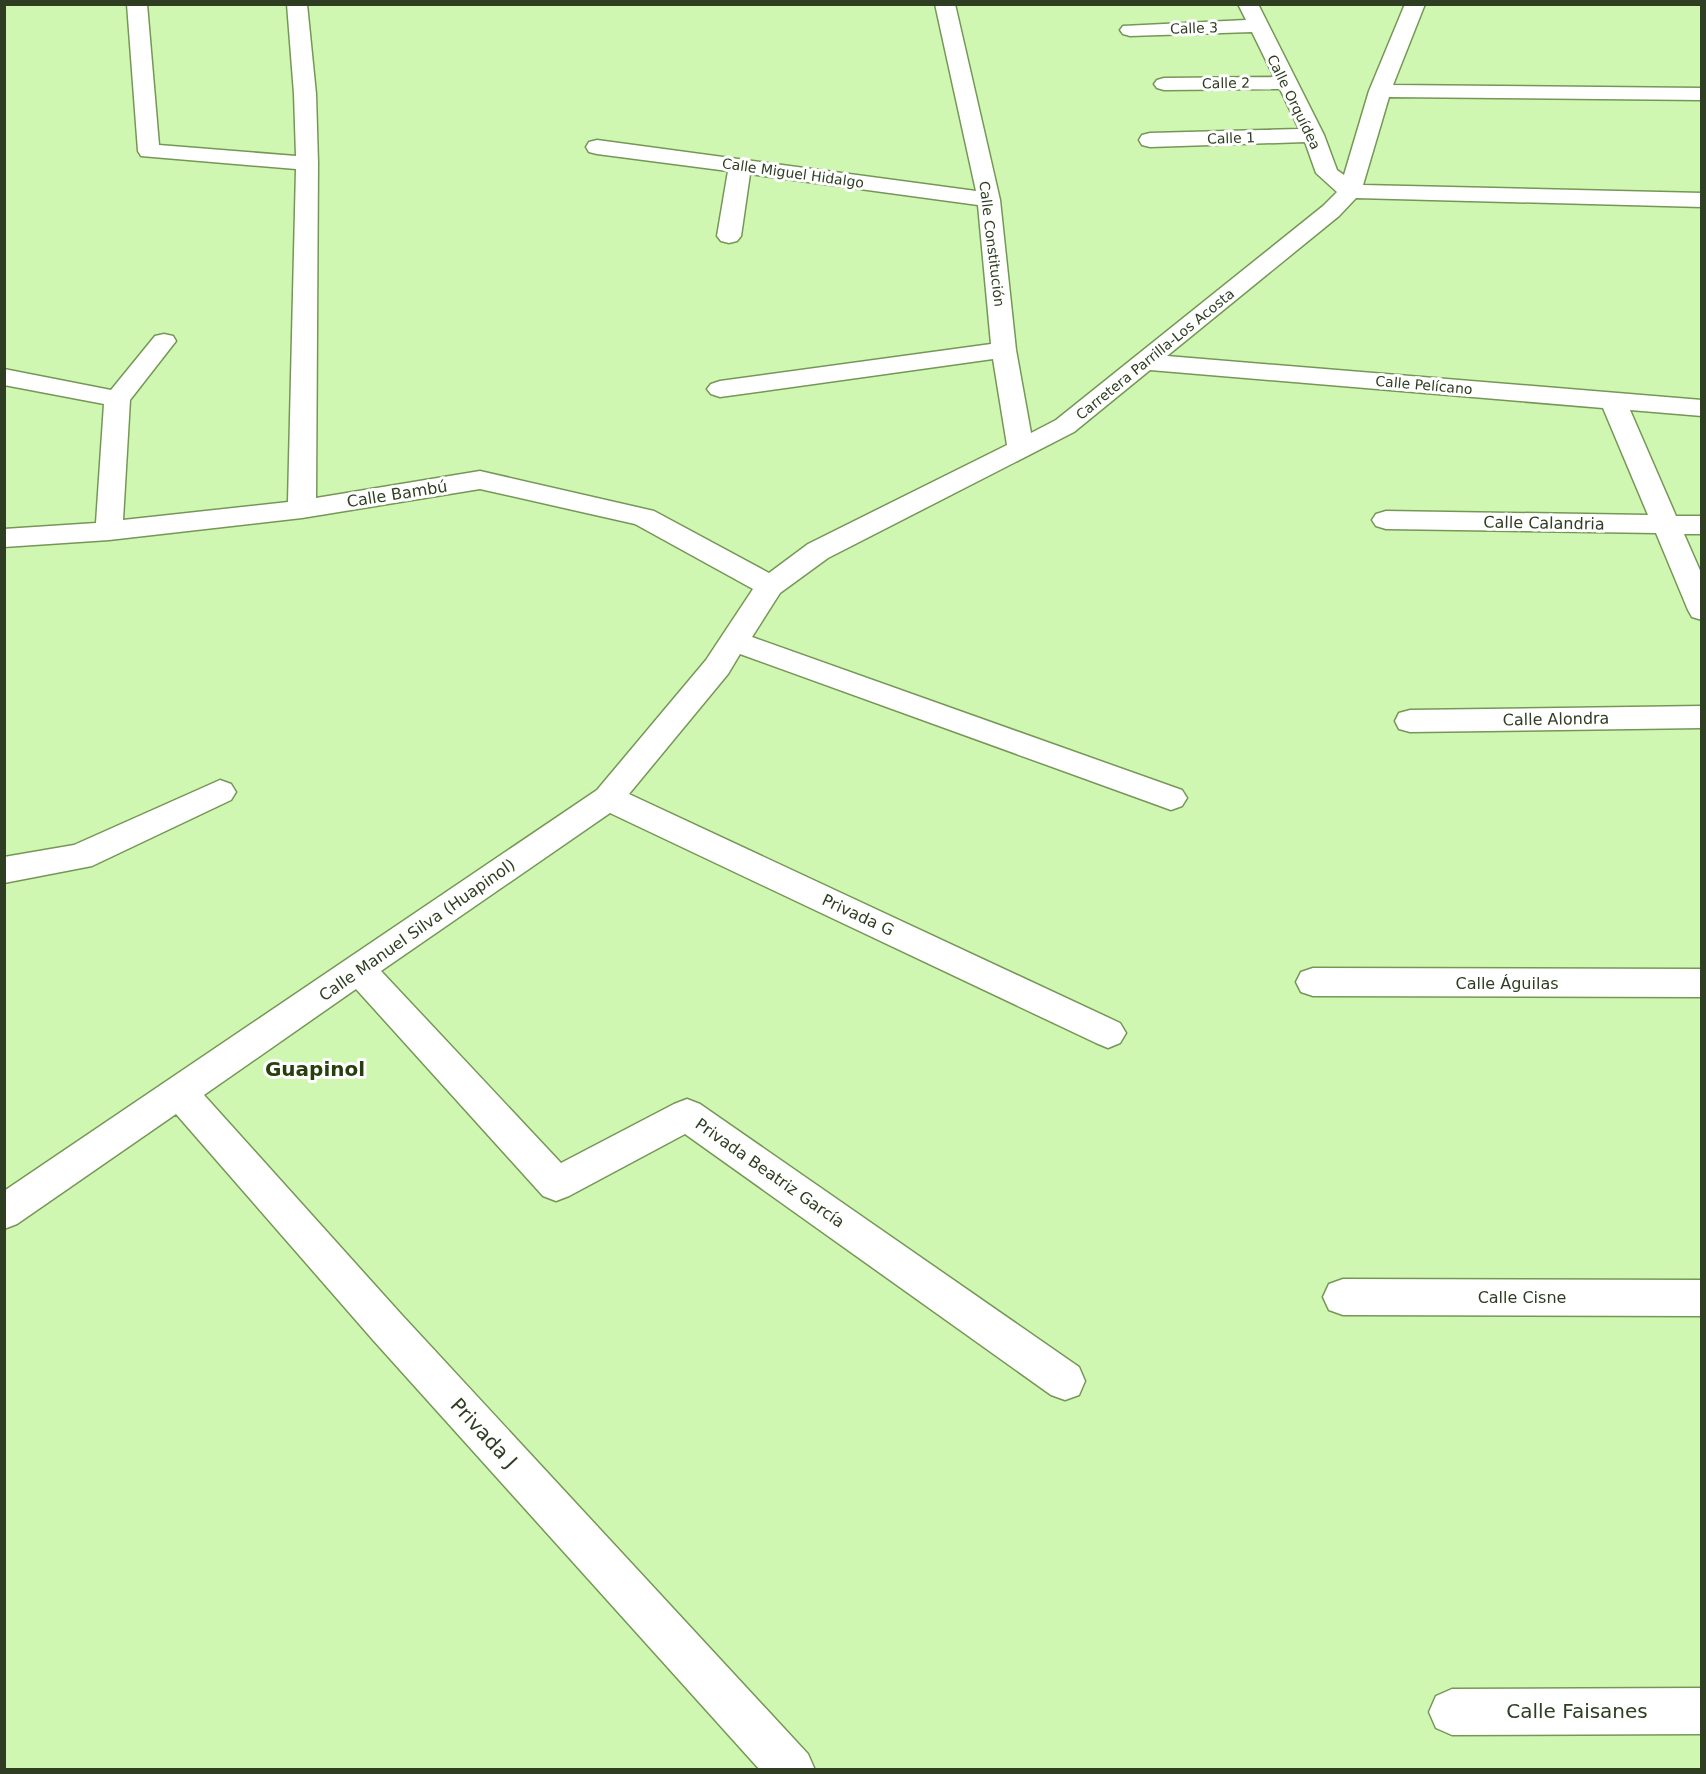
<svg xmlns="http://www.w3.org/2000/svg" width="1706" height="1774" viewBox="0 0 1706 1774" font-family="'DejaVu Sans',sans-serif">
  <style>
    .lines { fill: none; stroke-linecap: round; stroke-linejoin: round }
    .minor-casing { stroke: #759756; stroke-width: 3 }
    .minor { fill: #fff; fill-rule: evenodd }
    .labels { text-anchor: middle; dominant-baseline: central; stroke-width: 6; stroke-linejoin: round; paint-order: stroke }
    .far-street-label { font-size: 14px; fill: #2f3e22; stroke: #fff }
    .street-label { font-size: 16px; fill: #2f3e22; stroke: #fff }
    .quarter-label { font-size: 20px; font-weight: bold; fill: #273f0d; stroke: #fff }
    .near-street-label { font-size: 20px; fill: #2f3e22; stroke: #fff }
  </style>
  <rect width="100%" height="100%" fill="#d0f7b1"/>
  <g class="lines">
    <defs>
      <g id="minor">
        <path d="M127 4H147L159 145 296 156 294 94 287 4H307L316 94 318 163 316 498 480 471 654 511 769 573 808 544 1007 445 993 359 720 397 711 394 707 389 711 384 720 381 991 344 978 205 750 174 741 236 737 241 729 243 721 241 717 236 728 171 597 154 589 152 586 147 589 142 597 140 976 191 935 4H955L1000 200 1016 350 1031 433 1056 420 1323 206 1337 192 1316 173 1305 142 1150 147 1142 145 1139 140 1142 135 1150 133 1299 129 1280 89 1164 90 1157 88 1154 84 1157 80 1164 78 1274 77 1252 32 1130 36 1123 34 1120 30 1123 26 1246 20 1238 4H1258L1324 135 1337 170 1344 175 1369 91 1405 4H1425L1393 85 1702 88V100L1389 97 1363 185 1702 193V207L1356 198 1339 216 1167 356 1702 400V416L1630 410 1676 516H1702V534H1684L1702 575V620L1692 617 1688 610 1656 533 1386 529 1376 526 1372 520 1376 514 1386 511 1648 515 1603 408 1150 370 1074 432 828 558 780 593 752 637 1182 790 1187 798 1182 806 1171 810 1160 806 740 654 728 674 629 794 1120 1023 1126 1033 1120 1043 1108 1048 1096 1043 610 813 381 971 561 1163 674 1104 687 1099 700 1104 1079 1367 1085 1381 1079 1395 1065 1400 1051 1395 685 1134 569 1196 556 1201 543 1196 356 989 204 1095 401 1314 808 1754 815 1770H760L373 1340 176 1114 17 1224 4 1229V1191L597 790 706 660 753 589 635 524 480 489 302 518 109 540 4 547V529L96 523 104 404 4 385V369L111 390 155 336 164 334 173 336 176 341 130 400 123 520 288 502 296 169 141 156 138 151Z"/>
        <path d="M1702 706V728L1410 732 1399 729 1395 721 1399 713 1410 710Z"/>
        <path d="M220 780 231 784 236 792 231 800 92 866 4 883V857L74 845Z"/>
        <path d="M1313 968 1702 969V997L1313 996 1301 992 1296 982 1301 972Z"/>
        <path d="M1343 1279 1702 1280V1316L1343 1315 1329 1310 1323 1297 1329 1284Z"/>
        <path d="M1702 1688V1734L1452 1735 1436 1728 1429 1712 1436 1696 1452 1689Z"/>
      </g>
    </defs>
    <!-- minor casing -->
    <use href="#minor" class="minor-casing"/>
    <!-- minor -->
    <use href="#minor" class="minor"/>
  </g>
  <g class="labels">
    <!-- far-street labels -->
    <g class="far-street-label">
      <text transform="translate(1194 28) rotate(-2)">Calle 3</text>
      <text transform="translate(1226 83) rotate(-1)">Calle 2</text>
      <text transform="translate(1294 102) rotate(64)">Calle Orquídea</text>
      <text transform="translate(1231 138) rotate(-2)">Calle 1</text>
      <text transform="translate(793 173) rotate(8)">Calle Miguel Hidalgo</text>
      <text transform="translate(992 244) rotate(83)">Calle Constitución</text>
      <text transform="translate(1155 354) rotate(-39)">Carretera Parrilla-Los Acosta</text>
      <text transform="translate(1424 385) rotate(5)">Calle Pelícano</text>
    </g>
    <!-- street labels -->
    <g class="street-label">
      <text transform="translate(397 494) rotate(-9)">Calle Bambú</text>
      <text transform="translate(1544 523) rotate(1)">Calle Calandria</text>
      <text transform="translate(1556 719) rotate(-1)">Calle Alondra</text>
      <text transform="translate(858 915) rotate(25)">Privada G</text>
      <text transform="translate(417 930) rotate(-35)">Calle Manuel Silva (Huapinol)</text>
      <text x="1507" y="983">Calle Águilas</text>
      <text transform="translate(770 1173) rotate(35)">Privada Beatriz García</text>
      <text x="1522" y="1297">Calle Cisne</text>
    </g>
    <!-- quarter labels -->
    <g class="quarter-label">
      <text x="315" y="1069">Guapinol</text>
    </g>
    <!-- near-street labels -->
    <g class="near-street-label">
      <text transform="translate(484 1433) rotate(47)">Privada J</text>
      <text x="1577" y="1711">Calle Faisanes</text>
    </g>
  </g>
  <!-- border -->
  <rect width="1706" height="1774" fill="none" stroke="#2f3e22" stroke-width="12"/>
</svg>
